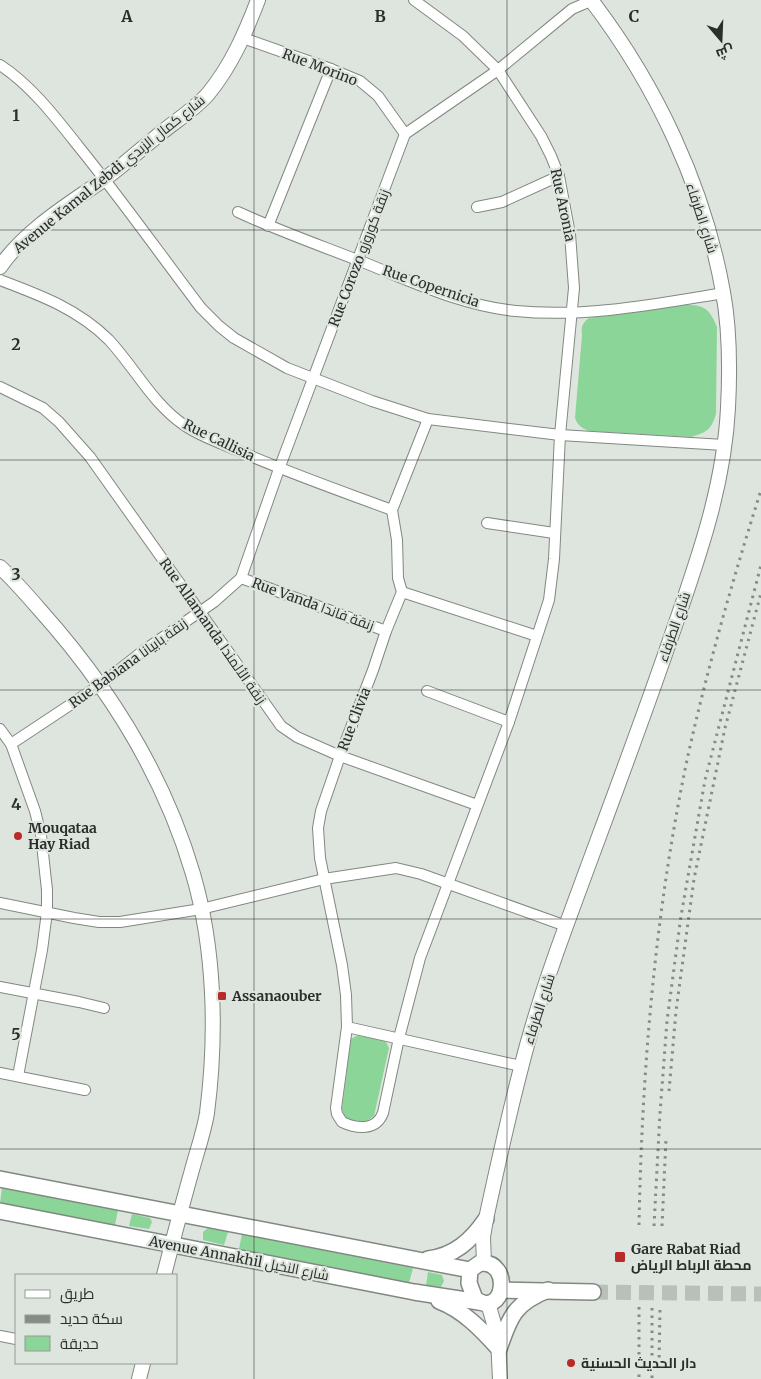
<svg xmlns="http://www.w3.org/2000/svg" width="761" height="1379" viewBox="0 0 761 1379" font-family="Merriweather,Cairo,serif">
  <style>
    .green { fill: #8ad597 }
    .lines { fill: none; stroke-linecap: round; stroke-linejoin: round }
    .primary-tunnel { stroke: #b9c0ba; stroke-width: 15; stroke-dasharray: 15 8; stroke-linecap: butt }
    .street-casing { stroke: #818881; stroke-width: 12 }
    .secondary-casing { stroke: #818881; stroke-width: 16 }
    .primary-casing { stroke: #818881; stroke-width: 18 }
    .street { stroke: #fff; stroke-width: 10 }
    .secondary { stroke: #fff; stroke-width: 14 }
    .primary { stroke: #fff; stroke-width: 15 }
    .rail { stroke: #858b85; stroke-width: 3; stroke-dasharray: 2.5 5; stroke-linecap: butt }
    .grid { fill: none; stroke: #2b2e2b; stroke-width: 1; stroke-opacity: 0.55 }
    .poi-dot { fill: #b92a29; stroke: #dde5de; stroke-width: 2 }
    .labels { text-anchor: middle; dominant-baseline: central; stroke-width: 4.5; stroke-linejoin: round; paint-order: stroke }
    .street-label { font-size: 14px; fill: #2b2e2b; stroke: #dde5de }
    .poi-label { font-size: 14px; font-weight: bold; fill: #2b2e2b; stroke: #dde5de; text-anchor: start }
    .grid-label { font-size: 16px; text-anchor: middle; font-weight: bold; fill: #2b2e2b; stroke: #dde5de; stroke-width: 4.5; stroke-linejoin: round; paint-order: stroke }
  </style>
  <rect width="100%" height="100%" fill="#dde5de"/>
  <!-- green -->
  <g class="green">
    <path d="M684 305C704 304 710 309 717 327L716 414C711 430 707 432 691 437L589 431C582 428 578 426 575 418L582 335C581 327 582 323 589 318Z"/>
    <path d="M360 1034 385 1040 389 1048 374 1116 365 1122 346 1119 342 1109 351 1039Z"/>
    <path d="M2 1188 118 1210 115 1225 0 1203Z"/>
    <path d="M132 1214 150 1218 152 1222 149 1229 129 1226Z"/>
    <path d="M208 1228 228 1232 224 1245 203 1240V1232Z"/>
    <path d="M242 1234 413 1268 409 1283 239 1249Z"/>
    <path d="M428 1272 442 1275 444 1281 441 1287 426 1286Z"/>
  </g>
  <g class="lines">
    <!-- primary-tunnel -->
    <path class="primary-tunnel" d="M593 1292 761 1294"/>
    <defs>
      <g id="street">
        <path d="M414 0 463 36 498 70 541 136 551 156 559 176 570 234 574 288 560 435 554 559 549 600 509 722 420 958 399 1038 383 1113C376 1131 357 1129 342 1122L337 1114 336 1108 347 1027 346 995 342 965 320 858 318 828 321 811 340 756 373 670 386 631 402 592 398 578 397 540 392 510 428 419"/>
        <path d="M243 38 331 69 360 81 378 96 405 134"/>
        <path d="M0 65C31 85 56 118 79 147 121 199 160 254 201 308L219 326 234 338 287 368 372 401 428 419 560 435 724 445"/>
        <path d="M477 207 502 202 559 176"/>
        <path d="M238 212C279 231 322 246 365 263 413 282 463 306 516 311 585 318 656 304 724 293"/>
        <path d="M268 226 331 69"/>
        <path d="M0 280C40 295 78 309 109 340 135 368 152 403 184 425 201 437 221 443 239 451 289 473 341 491 392 510"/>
        <path d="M0 387 43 408 59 422 90 457 281 726 297 737 340 756 477 805"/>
        <path d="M487 523 554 533"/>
        <path d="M241 578 386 631"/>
        <path d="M402 592 537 636"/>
        <path d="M427 691 509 722"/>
        <path d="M0 729 11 744 35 811 41 835 47 890V912L42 950 18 1076"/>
        <path d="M11 744 100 685 143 651 214 602 241 578 279 469 405 134 498 70 572 9 593 0"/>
        <path d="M0 903 74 918 99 922H120L201 909 324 879 396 868 421 874 566 926"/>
        <path d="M0 987 79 1002 104 1008"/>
        <path d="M347 1027 521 1066"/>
        <path d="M0 1073 85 1090"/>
        <path d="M0 1336 16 1339"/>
      </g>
      <g id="secondary">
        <path d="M0 267C24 232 64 207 99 183 118 170 136 153 155 138 172 123 193 111 208 94 231 66 245 34 258 0"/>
        <path d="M0 567C14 580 27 595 40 610 108 686 164 775 193 874 215 949 217 1035 207 1113 204 1132 197 1151 192 1170 182 1205 173 1240 164 1275"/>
        <path d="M484 1263 483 1237 486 1219C497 1168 508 1118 521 1068 533 1020 549 972 566 926 601 830 637 736 670 640 696 565 724 489 728 408 730 370 730 330 723 292 704 186 656 85 591 0"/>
        <path d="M488 1303 498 1338 500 1379"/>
        <path d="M139 1379 143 1363"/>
      </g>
      <g id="primary">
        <path d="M0 1179 470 1270"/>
        <path d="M0 1211 414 1292 479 1302"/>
        <path d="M428 1259C454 1256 471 1241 486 1219"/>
        <path d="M480 1263C513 1260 505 1320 475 1299L469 1283 470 1270Z"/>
        <path d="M501 1290 593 1292"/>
        <path d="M439 1301C463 1310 482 1330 499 1349 510 1316 515 1303 548 1290"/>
      </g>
    </defs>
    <!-- street casing -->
    <use href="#street" class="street-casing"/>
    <!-- secondary casing -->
    <use href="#secondary" class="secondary-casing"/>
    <!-- primary casing -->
    <use href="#primary" class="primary-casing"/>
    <!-- street -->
    <use href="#street" class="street"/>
    <!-- secondary -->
    <use href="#secondary" class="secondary"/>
    <!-- primary -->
    <use href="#primary" class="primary"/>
    <!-- rail -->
    <g class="rail">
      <path d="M669 1091 676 1011 694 879 725 728 761 593"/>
      <path d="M639 1225C642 1069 655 913 687 760 707 669 733 579 761 490"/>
      <path d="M654 1226 660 1113 667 1021 681 916 705 780 761 565"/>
      <path d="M662 1226 666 1139"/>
      <path d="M639 1307V1379"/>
      <path d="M652 1308V1379"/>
      <path d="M659 1365 660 1308"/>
    </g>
  </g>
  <!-- grid -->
  <path class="grid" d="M254 0V1379M507 0V1379M0 230H761M0 460H761M0 690H761M0 919H761M0 1149H761"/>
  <!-- markers -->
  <g class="poi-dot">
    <circle cx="18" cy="836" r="5"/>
    <rect x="217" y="991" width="10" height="10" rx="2.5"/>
    <rect x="614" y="1251" width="12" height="12" rx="2.5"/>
    <circle cx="571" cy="1363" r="5"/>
  </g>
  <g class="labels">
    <!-- street labels -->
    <g class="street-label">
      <text transform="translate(320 67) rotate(21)">Rue Morino</text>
      <text transform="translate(109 174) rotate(-39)">Avenue Kamal Zebdi شارع كمال الزبدي</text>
      <text transform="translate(563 205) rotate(78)">Rue Aronia</text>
      <text transform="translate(702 218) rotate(72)">شارع الطرفاء</text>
      <text transform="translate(359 258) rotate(-69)">Rue Corozo زنقة كوروزو</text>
      <text transform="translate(431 286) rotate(19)">Rue Copernicia</text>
      <text transform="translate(219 440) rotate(26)">Rue Callisia</text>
      <text transform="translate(313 604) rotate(20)">Rue Vanda زنقة فاندا</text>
      <text transform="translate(674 627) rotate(-71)">شارع الطرفاء</text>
      <text transform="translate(213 631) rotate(55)">Rue Allamanda زنقة الألمندا</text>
      <text transform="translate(128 663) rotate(-36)">Rue Babiana زنقة بابيانا</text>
      <text transform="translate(354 719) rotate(-69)">Rue Clivia</text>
      <text transform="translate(539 1009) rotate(-72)">شارع الطرفاء</text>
      <text transform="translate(239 1258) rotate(11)">Avenue Annakhil شارع النخيل</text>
    </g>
    <!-- poi labels -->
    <g class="poi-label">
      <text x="28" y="828">Mouqataa<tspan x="28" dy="16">Hay Riad</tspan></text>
      <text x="232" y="996">Assanaouber</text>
      <text x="631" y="1249">Gare Rabat Riad<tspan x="631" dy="16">محطة الرباط الرياض</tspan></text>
      <text x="581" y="1363">دار الحديث الحسنية</text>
    </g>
  </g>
  <g class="grid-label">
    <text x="127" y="22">A</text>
    <text x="380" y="22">B</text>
    <text x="634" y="22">C</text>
    <text x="16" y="121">1</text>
    <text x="16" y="350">2</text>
    <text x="16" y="580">3</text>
    <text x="16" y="810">4</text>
    <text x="16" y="1040">5</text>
  </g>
  <!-- legend -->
  <rect x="15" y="1274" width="162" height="90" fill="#dde5de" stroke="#969c96"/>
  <rect x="25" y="1290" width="25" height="8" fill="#ffffff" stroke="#969c96"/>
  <text x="60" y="1299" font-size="15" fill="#2b2e2b">طريق</text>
  <rect x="25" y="1315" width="25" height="8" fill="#858b85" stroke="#969c96"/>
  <text x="60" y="1324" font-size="15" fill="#2b2e2b">سكة حديد</text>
  <rect x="25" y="1336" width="25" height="15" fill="#8ad597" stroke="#969c96"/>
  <text x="60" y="1349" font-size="15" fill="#2b2e2b">حديقة</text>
  <!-- north arrow -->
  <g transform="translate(721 40) rotate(161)" stroke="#dde5de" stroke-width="4" paint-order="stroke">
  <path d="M0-4L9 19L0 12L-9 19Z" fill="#2b2e2b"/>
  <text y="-8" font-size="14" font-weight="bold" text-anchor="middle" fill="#2b2e2b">ش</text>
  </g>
</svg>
